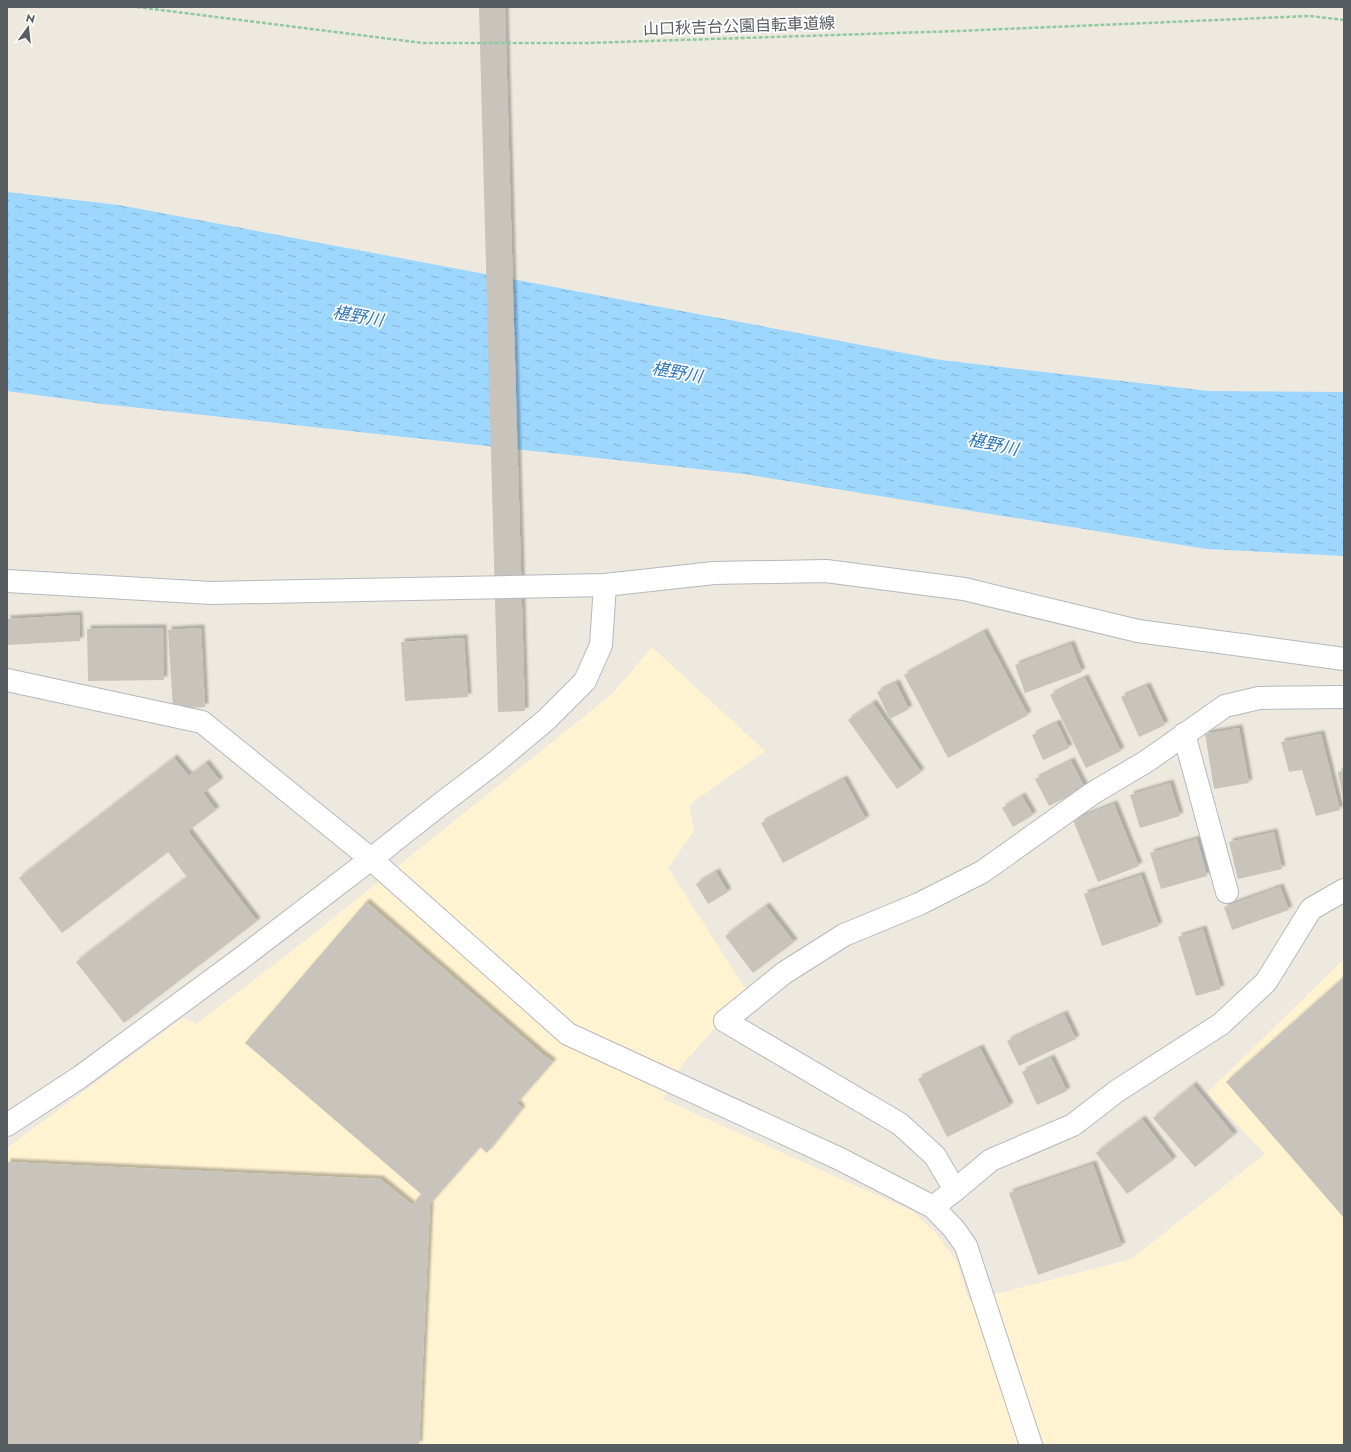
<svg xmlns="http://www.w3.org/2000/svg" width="1351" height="1452" viewBox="0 0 1351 1452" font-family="Jost,'Noto Sans JP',sans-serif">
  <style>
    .commercial { fill: #fff3d2 }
    .water { fill: url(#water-ripples) }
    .building { fill: #c8c4bc; filter: url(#shadow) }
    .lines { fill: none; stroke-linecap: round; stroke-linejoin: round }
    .minor-casing { stroke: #b5b8be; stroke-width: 24 }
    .path { stroke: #91c89f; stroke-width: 2.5; stroke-dasharray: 4 2; stroke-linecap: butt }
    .minor { stroke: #fff; stroke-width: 22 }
    .labels { text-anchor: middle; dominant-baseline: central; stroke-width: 3.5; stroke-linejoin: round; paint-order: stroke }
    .street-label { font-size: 16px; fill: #585d62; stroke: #fff }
    .water-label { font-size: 17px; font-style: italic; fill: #3278b9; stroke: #fff }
  </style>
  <defs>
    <pattern id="water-ripples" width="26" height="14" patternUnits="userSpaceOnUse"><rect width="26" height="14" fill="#9dd7ff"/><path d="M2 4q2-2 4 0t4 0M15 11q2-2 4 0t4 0" fill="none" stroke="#83b2d2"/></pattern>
    <filter id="shadow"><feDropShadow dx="3.5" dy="-3.5" stdDeviation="1" flood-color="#0004"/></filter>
  </defs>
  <rect width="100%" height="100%" fill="#ede9df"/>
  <!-- commercial -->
  <path class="commercial" d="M652 647 765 751 689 805 694 831 668 868 747 991 681 1066 663 1099 912 1211 935 1232 957 1262 969 1301 1131 1259 1265 1154 1207 1093 1344 959V1445H7V1148L183 1018 196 1024 301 944 612 694Z"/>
  <!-- water -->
  <path class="water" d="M7 192 119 205 941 360 1209 391 1344 392V556L1207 549 744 474 103 404 7 391Z"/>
  <!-- building -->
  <g class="building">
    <path d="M479 7H505L525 711 498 712Z"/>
    <path d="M79 615 80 641 7 645V619Z"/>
    <path d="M163 628 164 680 88 681 87 629Z"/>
    <path d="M201 628 205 707 173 709 168 630Z"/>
    <path d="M984 632 1028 715 948 758 904 675Z"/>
    <path d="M464 638 468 697 405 701 401 642Z"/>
    <path d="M1071 644 1082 672 1025 693 1015 665Z"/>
    <path d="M1085 678 1121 751 1086 768 1050 695Z"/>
    <path d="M896 683 909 709 890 719 877 692Z"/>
    <path d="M1147 686 1165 725 1139 737 1121 697Z"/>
    <path d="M873 703 921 772 897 789 848 720Z"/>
    <path d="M1057 723 1069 748 1043 760 1032 735Z"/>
    <path d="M1239 728 1249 783 1214 789 1205 734Z"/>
    <path d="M1321 734 1340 810 1316 816 1302 770 1289 772 1281 742Z"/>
    <path d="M174 758 189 776 206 763 220 781 203 793 216 810 188 831 257 921 124 1023 76 962 187 877 168 852 62 933 19 878Z"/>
    <path d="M1071 761 1085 788 1049 806 1035 779Z"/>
    <path d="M1344 771V797L1343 798 1338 772Z"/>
    <path d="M844 779 866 819 783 863 761 823Z"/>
    <path d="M1170 783 1180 816 1140 828 1130 795Z"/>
    <path d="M1022 796 1033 815 1013 827 1002 808Z"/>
    <path d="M1114 804 1139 866 1098 882 1073 820Z"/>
    <path d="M1274 832 1282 869 1238 879 1229 842Z"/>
    <path d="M1197 839 1207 876 1161 889 1150 853Z"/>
    <path d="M716 872 728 892 708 904 696 884Z"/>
    <path d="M1141 875 1159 926 1102 946 1084 894Z"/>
    <path d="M1280 887 1289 910 1232 930 1224 907Z"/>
    <path d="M366 902 543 1055 553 1062 517 1103 522 1109 487 1153 480 1147 430 1204 419 1445H7V1162L380 1179 412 1205 421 1194 245 1043Z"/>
    <path d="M766 906 794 942 753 973 725 936Z"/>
    <path d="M1203 929 1221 989 1196 996 1178 937Z"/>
    <path d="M1344 977V1218L1226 1082Z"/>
    <path d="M1064 1014 1076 1039 1019 1066 1007 1041Z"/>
    <path d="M980 1048 1010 1106 947 1137 918 1079Z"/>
    <path d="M1051 1058 1067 1091 1037 1105 1022 1072Z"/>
    <path d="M1193 1085 1234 1135 1195 1167 1153 1118Z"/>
    <path d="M1142 1119 1173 1160 1127 1194 1096 1153Z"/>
    <path d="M1093 1164 1122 1246 1038 1275 1009 1193Z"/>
  </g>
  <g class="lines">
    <defs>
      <g id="minor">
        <path d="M7 581 211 593 605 585 714 573 826 571 964 589 1138 631 1344 659"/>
        <path d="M7 680 202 722 371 859 568 1034 840 1159 933 1207 954 1229 966 1246 1031 1445"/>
        <path d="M1184 734 1227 892"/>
        <path d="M7 1125 80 1077 239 960 371 859 442 803 497 761 546 720 585 681 601 645 605 585"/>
        <path d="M955 1190 991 1160 1073 1125 1117 1091 1221 1024 1266 982 1311 909 1344 890"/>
        <path d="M933 1207 955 1190 935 1156 900 1124 725 1021 784 973 844 935 919 904 982 872 1093 793 1147 761 1225 706 1259 698 1344 697"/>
      </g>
    </defs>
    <!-- minor casing -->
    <use href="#minor" class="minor-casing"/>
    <!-- path -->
    <path class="path" d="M137 7 423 43H587L958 31 1310 16 1344 20"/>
    <!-- minor -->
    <use href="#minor" class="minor"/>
  </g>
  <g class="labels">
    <!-- street labels -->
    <g class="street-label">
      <text transform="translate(739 26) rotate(-2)">山口秋吉台公園自転車道線</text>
    </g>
    <!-- water labels -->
    <g class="water-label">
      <text transform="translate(358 316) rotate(10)">椹野川</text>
      <text transform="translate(677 372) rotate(10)">椹野川</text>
      <text transform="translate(993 444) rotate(12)">椹野川</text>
    </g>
  </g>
  <!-- border -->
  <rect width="1351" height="1452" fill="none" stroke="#585d62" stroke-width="16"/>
  <!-- north arrow -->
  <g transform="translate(28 28) rotate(15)" stroke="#ffffff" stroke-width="3" paint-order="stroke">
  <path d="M0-3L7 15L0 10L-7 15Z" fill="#585d62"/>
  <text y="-6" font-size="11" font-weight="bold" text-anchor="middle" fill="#585d62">N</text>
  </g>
</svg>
